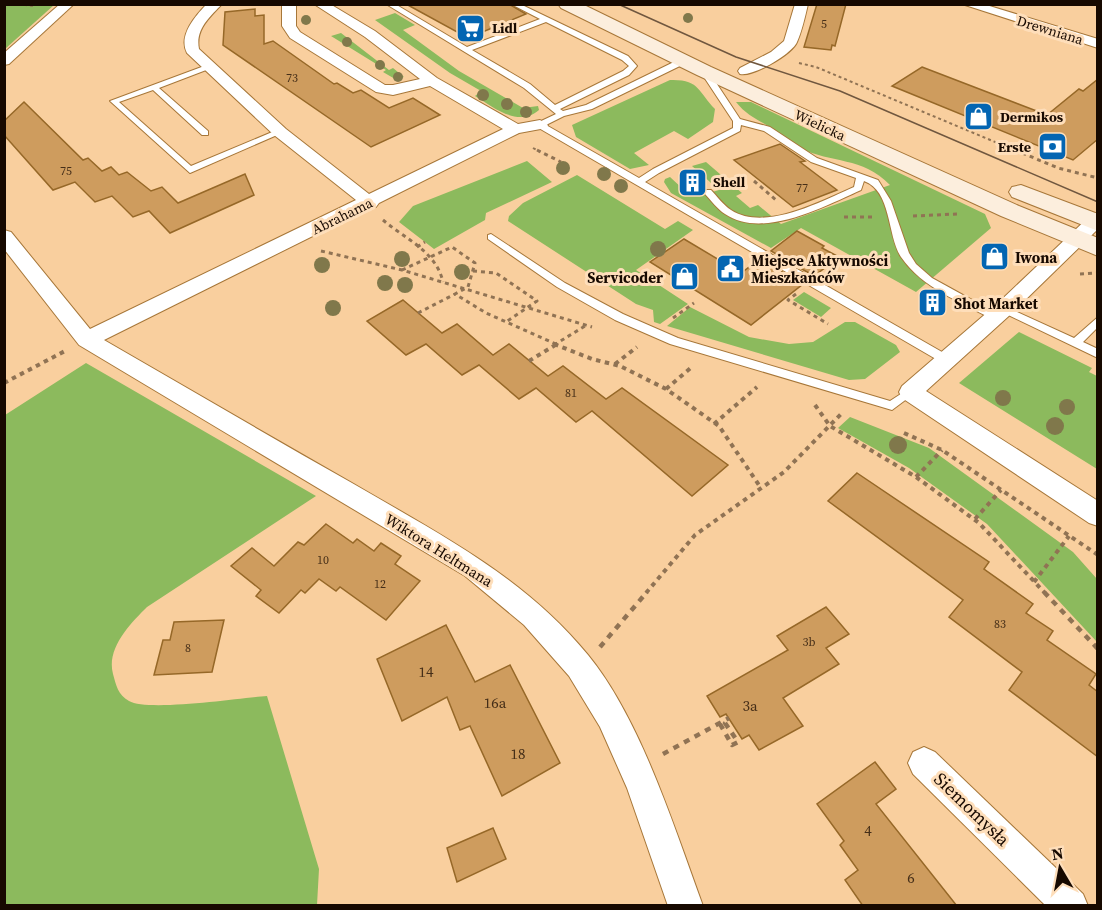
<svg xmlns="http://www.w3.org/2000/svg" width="1102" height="910" viewBox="0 0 1102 910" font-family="'Source Serif 4',serif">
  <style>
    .green { fill: #8cba5d }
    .building { fill: #ce9c5e; stroke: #966828; stroke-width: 1.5 }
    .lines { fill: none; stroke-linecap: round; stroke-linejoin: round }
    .lane-casing { stroke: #a77739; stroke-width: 2 }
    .street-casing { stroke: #a77739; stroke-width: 2 }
    .secondary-casing { stroke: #a77739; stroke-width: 2 }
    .path-far3 { stroke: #907354; stroke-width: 2; stroke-dasharray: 3 3; stroke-linecap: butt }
    .path-far2 { stroke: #907354; stroke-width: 3; stroke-dasharray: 4 4; stroke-linecap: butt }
    .path-far1 { stroke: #907354; stroke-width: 4; stroke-dasharray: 4.5 4.5; stroke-linecap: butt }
    .path { stroke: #907354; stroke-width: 4.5; stroke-dasharray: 6 6; stroke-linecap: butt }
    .lane { fill: #fff; fill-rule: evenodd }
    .street { fill: #fff; fill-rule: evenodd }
    .secondary { fill: #fceedd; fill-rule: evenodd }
    .tram { stroke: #70573f; stroke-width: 1.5 }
    .tree { fill: #80784b }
    .labels { text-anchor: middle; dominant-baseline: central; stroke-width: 6; stroke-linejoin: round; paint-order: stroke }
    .number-label { font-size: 12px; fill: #452e18 }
    .far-poi-label { font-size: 14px; font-weight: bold; fill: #170900; stroke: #fedeba; text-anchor: start }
    .far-street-label { font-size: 14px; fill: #170900; stroke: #fedeba }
    .poi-label { font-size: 15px; font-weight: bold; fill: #170900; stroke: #fedeba; text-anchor: start }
    .street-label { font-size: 15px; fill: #170900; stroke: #fedeba }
    .near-number-label { font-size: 15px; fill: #452e18 }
    .near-street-label { font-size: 18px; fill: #170900; stroke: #fedeba }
  </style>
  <rect width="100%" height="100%" fill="#f9cf9e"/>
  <!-- green -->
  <g class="green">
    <path d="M5 4H54V5L5 49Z"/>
    <path d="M395 13 415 25 403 30 459 71 523 108 538 106 539 110C518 128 493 107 475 96L481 91 450 73 375 20Z"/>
    <path d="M341 33 389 70 393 68 404 77 395 79 383 72 386 70 331 36Z"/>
    <path d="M670 80C700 79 698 92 715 109L713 122 688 139 674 131 634 153 649 165 630 169 576 137 572 125Z"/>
    <path d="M736 102H751L985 214 991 228 916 292 801 228 771 248 671 193 664 182 665 179 670 177 684 190 693 187 702 195 719 190 692 166 706 162 742 193 736 196 750 208 758 205 781 224 890 185C862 156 832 164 800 148 791 143 782 135 773 129 759 120 747 116 736 102Z"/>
    <path d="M527 161 552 182 486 213 485 220 434 249 399 222 413 206Z"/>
    <path d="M577 175 665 229 678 221 693 230 636 270 688 304 660 324 654 322 653 310 636 304 508 221 509 216 523 203Z"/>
    <path d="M804 292 831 308 821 317 793 300Z"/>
    <path d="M690 307 749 337 789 344 813 342 845 322H855L896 345 900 352 865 379 849 380 667 326Z"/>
    <path d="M1019 332 1092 368 1089 372 1097 376V469L959 383Z"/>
    <path d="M86 363 316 496 147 607C131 623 106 648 113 674 116 685 118 695 129 701 148 712 240 698 267 696L319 869 317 905H5V415Z"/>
    <path d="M850 417 929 448 1073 552 1097 579V642L987 524 909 468 838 428Z"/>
  </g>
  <!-- building -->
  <g class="building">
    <path d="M406 4H509L526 14 468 38Z"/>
    <path d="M817 4H846L835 46 832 45 831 50 804 47Z"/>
    <path d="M255 9V16L264 15V44L273 41 334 84 337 83 353 93 361 90 389 108 413 98 440 115 371 147 223 45 225 12Z"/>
    <path d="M922 67 1047 115 1079 89 1083 91 1098 79V139L1073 160 892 86Z"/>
    <path d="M24 102 83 160 88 158 102 171 111 167 119 175 127 172 151 191 162 187 178 203 245 174 254 195 170 233 149 211 133 217 112 196 95 202 75 182 53 190 4 135V121Z"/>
    <path d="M780 144 805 161 800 162 837 190 793 207 734 160Z"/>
    <path d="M797 231 824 246 822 248 839 257 814 276 771 251Z"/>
    <path d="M684 239 741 273 760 259 803 284 751 325 650 262Z"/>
    <path d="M403 300 442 333 457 324 493 355 509 344 548 376 563 366 606 399 622 388 728 465 692 496 592 411 576 422 536 388 519 399 479 365 462 375 426 344 406 355 367 321Z"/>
    <path d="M857 473 989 562 984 569 1033 604 1026 613 1053 631 1047 640 1096 674 1089 685 1098 692V757L1009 690 1022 672 949 617 963 600 828 501Z"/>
    <path d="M326 524 353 543 357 539 374 551 381 543 401 556 395 564 420 581 386 620 340 587 336 591 319 579 305 593 301 590 279 613 256 596 261 590 231 566 252 548 274 566 298 542 304 545Z"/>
    <path d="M826 607 849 634 826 648 839 664 783 698 803 726 759 750 749 735 742 739 726 714 720 717 707 696 788 650 777 636Z"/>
    <path d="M224 620 212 672 154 675 163 640H170L174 622Z"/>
    <path d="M446 625 475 682 510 665 560 763 502 796 470 726 460 730 447 697 402 721 377 659Z"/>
    <path d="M875 762 896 789 876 804 957 906H863L845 880 858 870 840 845 844 841 817 804Z"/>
    <path d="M493 828 506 859 457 882 447 848Z"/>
  </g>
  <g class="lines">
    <defs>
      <g id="lane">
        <path d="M386 4H395L467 47 540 19 511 4H520L628 56 637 66 629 75 560 109 563 111 586 105 680 59H686V63L592 109 564 116 546 125 639 178 653 169 733 128V121L700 71 707 69 740 119 770 127 817 158 878 180 891 201 909 253 916 264 932 278 1001 316 1000 319H992C961 302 922 288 901 257 887 236 892 191 864 181L861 190C825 206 763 240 725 214 717 209 711 200 705 194V190H711C717 196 723 205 731 210 765 232 822 201 854 187L856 178 811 162 764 131 741 125 740 131 659 173 645 182 949 356 950 359 949 362H941L537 127V123L556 114 524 88ZM546 22 622 60 629 66 623 71 555 105 530 84 472 50Z"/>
        <path d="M207 65 214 67 159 88 208 131V135H202L153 90 119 102 191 166 277 130 284 132 190 173 110 101Z"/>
        <path d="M491 234 565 283 623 314 678 338 890 401 910 388 916 392 892 410 670 344 615 320 557 287 488 239V235Z"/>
        <path d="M1004 306 1074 338 1098 317V327L1083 342 1098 349V358L1000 311 999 309Z"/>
      </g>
      <g id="street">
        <path d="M60 4H74L9 64 4 65V53Z"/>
        <path d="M207 4H222C210 17 195 29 199 49L286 129 369 194 503 129 430 86 393 95 376 92 290 38 282 26V4H296V26L300 32 385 85H393L420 79 365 37 314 4H330L375 31 437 78 518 124 540 120 548 125 546 128 519 133 379 203 376 207 369 208 104 340C187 388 269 436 352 483 439 534 523 576 588 655 641 720 674 827 703 906H668L627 788 600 727 569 676 524 625 465 576 79 345 4 249V230L11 232 90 329 356 200 274 135 187 53C178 36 195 16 207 4Z"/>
        <path d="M795 4H808C805 17 802 31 797 42 792 54 753 77 740 74L738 71 740 68 771 52 784 41Z"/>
        <path d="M962 4H983L1098 39V48Z"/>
        <path d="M1098 213V229L1011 314 926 391 1098 501V526L1089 523 902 398 899 392 902 386 997 304 1092 214Z"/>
        <path d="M924 747 935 752 1083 894 1088 906H1046L913 774 908 763 913 752Z"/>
      </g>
      <g id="secondary">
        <path d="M558 4H582L711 67 1019 206 1098 238V256L1001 216 697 75 561 8Z"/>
        <path d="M1021 185 1098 214V231L1012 197 1009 192 1012 187Z"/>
      </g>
    </defs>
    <!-- lane casing -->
    <use href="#lane" class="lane-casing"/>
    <!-- street casing -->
    <use href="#street" class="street-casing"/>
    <!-- secondary casing -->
    <use href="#secondary" class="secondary-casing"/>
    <!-- path-far3 -->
    <g class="path-far3">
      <path d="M18 4 33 6"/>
      <path d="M799 63 816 67 1019 152"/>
      <path d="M533 148 540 152"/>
    </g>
    <!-- path-far2 -->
    <g class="path-far2">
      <path d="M537 150 561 162"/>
      <path d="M1015 150 1058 168 1098 178"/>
      <path d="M754 181 776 200"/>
      <path d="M913 216 957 214"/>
      <path d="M844 217H873"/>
      <path d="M383 220C405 239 436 251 443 282"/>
      <path d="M417 247 425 242"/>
      <path d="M321 251 402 270 592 327"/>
      <path d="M402 270 452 247 475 263 468 287 455 294 486 313 558 345"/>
      <path d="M473 271 496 273 537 301 506 322"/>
      <path d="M1080 274 1098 273"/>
      <path d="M796 294 788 300 828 324"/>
      <path d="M418 313 455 294"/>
      <path d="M673 318 694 303"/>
      <path d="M554 345 585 326"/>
    </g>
    <!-- path-far1 -->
    <g class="path-far1">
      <path d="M554 344 592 359 620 366 666 389 719 426 761 488"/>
      <path d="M529 361 557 344"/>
      <path d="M615 364 637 347"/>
      <path d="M4 383 65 351"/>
      <path d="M666 389 693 366"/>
      <path d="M815 405 830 426 916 477 979 523 1045 593"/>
      <path d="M714 424 757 387"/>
      <path d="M904 433 942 450 1098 555"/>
      <path d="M916 477 942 450"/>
      <path d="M975 519 1001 490"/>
      <path d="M1034 582 1069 536"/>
      <path d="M646 593 695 535 784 472 843 412"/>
    </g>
    <!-- path -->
    <g class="path">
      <path d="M1044 592 1098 649"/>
      <path d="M600 647 647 592"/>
      <path d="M720 724 732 745 738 742 725 723 728 721"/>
      <path d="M663 754 729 718"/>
    </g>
    <!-- lane -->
    <use href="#lane" class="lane"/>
    <!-- street -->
    <use href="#street" class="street"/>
    <!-- secondary -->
    <use href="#secondary" class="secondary"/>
    <!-- tram -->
    <path class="tram" d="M618 4 736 57 840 91 1098 202"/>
  </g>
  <!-- trees -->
  <g class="tree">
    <circle cx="688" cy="18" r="5"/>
    <circle cx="306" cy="20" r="5"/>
    <circle cx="347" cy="42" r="5"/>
    <circle cx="380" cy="65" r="5"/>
    <circle cx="398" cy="77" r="5"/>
    <circle cx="483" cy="95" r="6"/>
    <circle cx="507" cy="104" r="6"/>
    <circle cx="526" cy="112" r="6"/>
    <circle cx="563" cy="168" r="7"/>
    <circle cx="604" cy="174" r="7"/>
    <circle cx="621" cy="186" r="7"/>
    <circle cx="658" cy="249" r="8"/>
    <circle cx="402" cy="259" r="8"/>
    <circle cx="322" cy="265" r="8"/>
    <circle cx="462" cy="272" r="8"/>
    <circle cx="385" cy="283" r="8"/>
    <circle cx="405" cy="285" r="8"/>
    <circle cx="333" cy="308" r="8"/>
    <circle cx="1003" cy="398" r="8"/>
    <circle cx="1067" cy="407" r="8"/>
    <circle cx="1055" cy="426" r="9"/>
    <circle cx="898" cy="445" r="9"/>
  </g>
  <!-- icons -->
  <defs>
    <symbol id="supermarket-square" viewBox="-11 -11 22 22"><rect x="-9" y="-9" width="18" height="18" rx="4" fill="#0365b2" stroke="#fedeba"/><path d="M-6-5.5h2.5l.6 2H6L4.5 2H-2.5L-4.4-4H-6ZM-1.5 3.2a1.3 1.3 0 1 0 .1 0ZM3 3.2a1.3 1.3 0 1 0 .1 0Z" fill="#fff"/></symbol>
    <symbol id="shop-square" viewBox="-11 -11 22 22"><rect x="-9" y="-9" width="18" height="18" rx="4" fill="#0365b2" stroke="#fedeba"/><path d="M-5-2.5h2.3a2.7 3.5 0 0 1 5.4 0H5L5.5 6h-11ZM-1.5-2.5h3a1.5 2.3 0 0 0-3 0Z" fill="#fff"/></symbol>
    <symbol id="bank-square" viewBox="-11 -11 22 22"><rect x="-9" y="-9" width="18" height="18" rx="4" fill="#0365b2" stroke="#fedeba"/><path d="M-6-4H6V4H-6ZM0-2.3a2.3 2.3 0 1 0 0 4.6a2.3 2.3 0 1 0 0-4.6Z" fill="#fff"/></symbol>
    <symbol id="building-square" viewBox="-11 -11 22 22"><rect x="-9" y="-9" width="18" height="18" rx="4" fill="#0365b2" stroke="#fedeba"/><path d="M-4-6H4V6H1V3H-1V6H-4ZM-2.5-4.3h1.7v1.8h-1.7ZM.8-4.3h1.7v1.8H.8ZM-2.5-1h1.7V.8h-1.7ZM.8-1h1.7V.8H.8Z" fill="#fff"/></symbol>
    <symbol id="civic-square" viewBox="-11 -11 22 22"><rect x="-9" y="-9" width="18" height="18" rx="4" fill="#0365b2" stroke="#fedeba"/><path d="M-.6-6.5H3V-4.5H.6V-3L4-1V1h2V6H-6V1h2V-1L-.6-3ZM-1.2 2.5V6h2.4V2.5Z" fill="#fff"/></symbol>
  </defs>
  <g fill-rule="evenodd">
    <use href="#supermarket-square" x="454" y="12" width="33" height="33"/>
    <use href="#shop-square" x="962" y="100" width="33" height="33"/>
    <use href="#bank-square" x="1036" y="130" width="33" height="33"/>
    <use href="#building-square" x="676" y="166" width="33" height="33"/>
    <use href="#shop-square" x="978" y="240" width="33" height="33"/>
    <use href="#civic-square" x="714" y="252" width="33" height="33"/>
    <use href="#shop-square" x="668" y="260" width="33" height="33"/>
    <use href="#building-square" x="916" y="286" width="33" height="33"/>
  </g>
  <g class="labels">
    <!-- number labels -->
    <g class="number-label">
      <text x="824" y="24">5</text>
      <text x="292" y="78">73</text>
      <text x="66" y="171">75</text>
      <text x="802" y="188">77</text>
      <text x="571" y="393">81</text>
      <text x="323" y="560">10</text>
      <text x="380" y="584">12</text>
      <text x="1000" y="624">83</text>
      <text x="809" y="642">3b</text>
      <text x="188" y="648">8</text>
    </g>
    <!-- far-poi labels -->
    <g class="far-poi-label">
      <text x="492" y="28">Lidl</text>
      <text x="1000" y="117">Dermikos</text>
      <text x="1031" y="147" text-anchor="end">Erste</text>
      <text x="713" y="182">Shell</text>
    </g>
    <!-- far-street labels -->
    <g class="far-street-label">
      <text transform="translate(1050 30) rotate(17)">Drewniana</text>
      <text transform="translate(820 125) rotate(25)">Wielicka</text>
      <text transform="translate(342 216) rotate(-26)">Abrahama</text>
    </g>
    <!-- poi labels -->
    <g class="poi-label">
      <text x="1015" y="257">Iwona</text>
      <text x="751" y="260">Miejsce Aktywności<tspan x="751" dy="17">Mieszkańców</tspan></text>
      <text x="663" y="277" text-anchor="end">Servicoder</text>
      <text x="954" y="303">Shot Market</text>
    </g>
    <!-- street labels -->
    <g class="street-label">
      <text transform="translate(439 550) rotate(32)">Wiktora Heltmana</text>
    </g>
    <!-- near-number labels -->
    <g class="near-number-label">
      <text x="426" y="671">14</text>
      <text x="495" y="702">16a</text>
      <text x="750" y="705">3a</text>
      <text x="518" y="753">18</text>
      <text x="868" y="830">4</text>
      <text x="911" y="877">6</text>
    </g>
    <!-- near-street labels -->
    <g class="near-street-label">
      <text transform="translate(972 809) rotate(44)">Siemomysła</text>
    </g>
  </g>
  <!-- border -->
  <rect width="1102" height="910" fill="none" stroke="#170900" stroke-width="12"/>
  <!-- north arrow -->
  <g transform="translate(1060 868) rotate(350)" stroke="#fedeba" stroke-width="4.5" paint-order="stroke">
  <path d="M0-4.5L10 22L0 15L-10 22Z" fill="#170900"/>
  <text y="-9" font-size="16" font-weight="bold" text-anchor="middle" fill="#170900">N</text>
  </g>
</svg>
